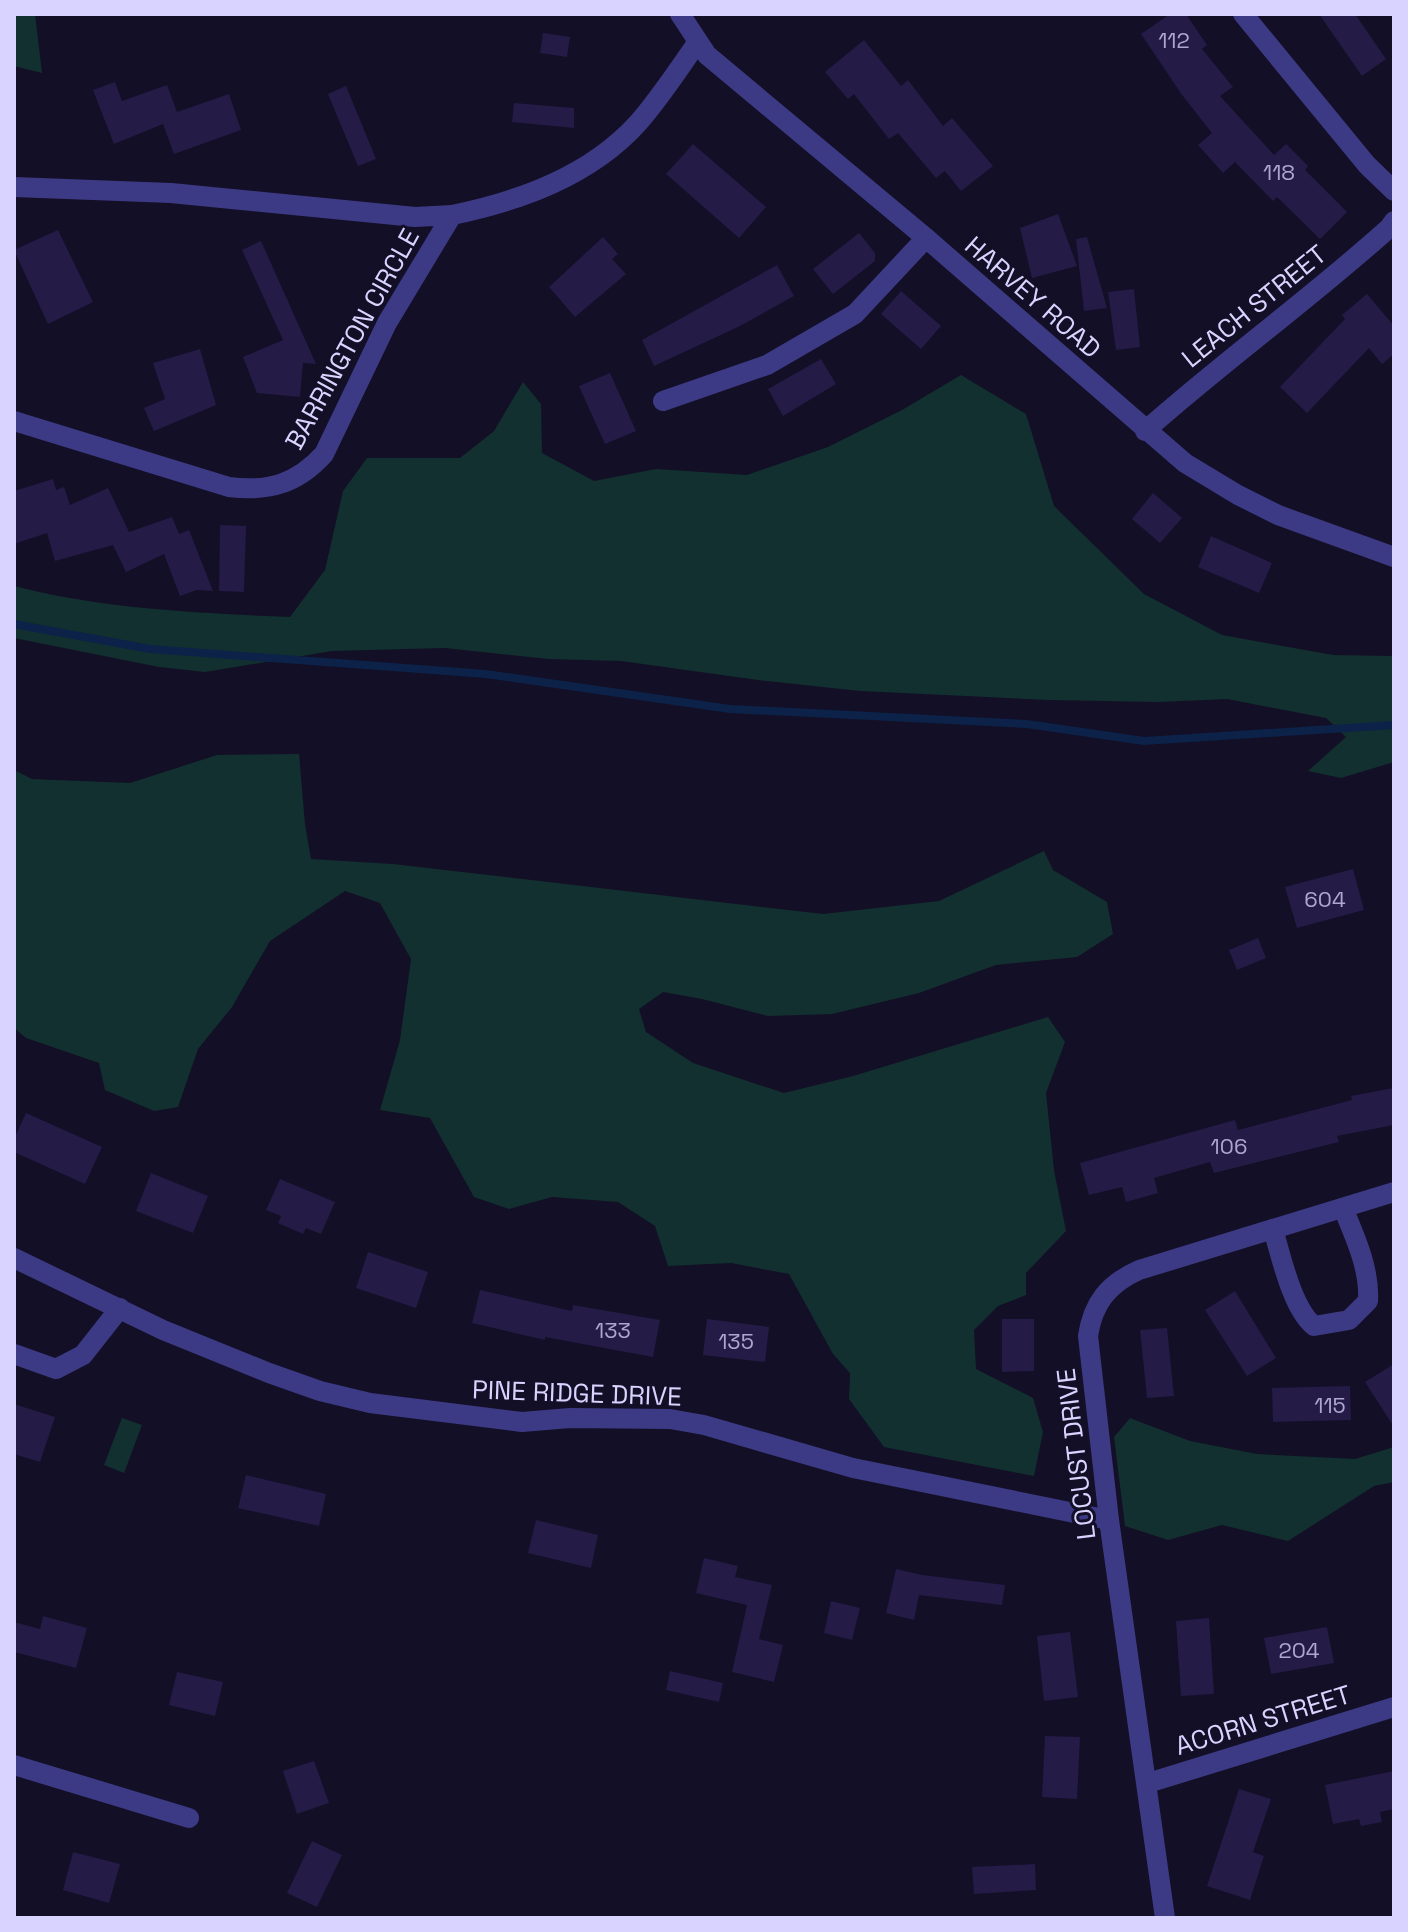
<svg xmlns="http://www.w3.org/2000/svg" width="1408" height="1932" viewBox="0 0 1408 1932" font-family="'Space Grotesk',sans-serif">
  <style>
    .green { fill: #12302f }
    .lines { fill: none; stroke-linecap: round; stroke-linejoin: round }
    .stream { stroke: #0c2248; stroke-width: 8 }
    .building { fill: #241b47 }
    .minor { stroke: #3d3a85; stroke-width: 20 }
    .labels { text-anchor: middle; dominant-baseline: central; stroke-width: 6; stroke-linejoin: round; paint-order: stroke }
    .number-label { font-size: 22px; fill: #aca6d1 }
    .street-label { font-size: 26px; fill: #d9d4ff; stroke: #130f26 }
  </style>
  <rect width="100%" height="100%" fill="#130f26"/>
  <!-- green -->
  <g class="green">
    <path d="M14 14H35L42 73 14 66Z"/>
    <path d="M961 375 1026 414 1054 506 1144 594 1222 635 1333 655 1394 656V762L1341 778 1308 771 1346 737 1326 718 1227 699 1159 702 1049 700 860 691 758 680 621 661 549 659 445 648 332 651 205 672 159 667 14 638V586C103 609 198 613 290 617L325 570 343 491 367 458H460L494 431 523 382 541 404 542 453 594 481 656 469 747 475 828 447 902 410Z"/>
    <path d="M299 754 305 824 311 859 393 864 823 914 939 901 1044 851 1053 870 1107 902 1113 934 1077 957 996 965 919 993 832 1014 768 1016 702 999 663 992 639 1009 646 1032 693 1063 784 1093 853 1076 1048 1017 1065 1042 1046 1093 1054 1170 1066 1231 1026 1273V1295L998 1306 974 1330 976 1369 1033 1398 1043 1432 1034 1476 884 1447 849 1399 850 1373 833 1354 789 1274 731 1263 668 1266 655 1226 618 1202 552 1197 509 1209 474 1197 430 1118 380 1110 400 1040 411 959 380 903 345 891 270 941 232 1007 198 1049 178 1107 154 1111 105 1090 99 1063 26 1038 14 1028V770L32 779 130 783 217 755Z"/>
    <path d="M122 1418 142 1425 124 1473 104 1465Z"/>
    <path d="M1130 1418 1190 1441 1257 1454 1355 1459 1394 1447V1482L1374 1486 1288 1541 1222 1525 1168 1540 1125 1526 1114 1437Z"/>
  </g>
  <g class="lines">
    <!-- stream -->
    <path class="stream" d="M14 624 150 649 486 674 730 709 1027 724 1144 741 1394 725"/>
  </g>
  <!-- building -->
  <g class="building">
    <path d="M1170 14H1186L1207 45 1202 49 1233 87 1220 96 1274 155 1286 144 1308 166 1305 170 1347 212 1320 239 1277 197 1273 201 1235 162 1223 173 1198 145 1212 133 1182 95 1141 34Z"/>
    <path d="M1319 14H1355L1386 59 1362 76Z"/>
    <path d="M543 33 570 37 567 57 540 53Z"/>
    <path d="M864 40 901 86 908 80 943 126 952 118 993 166 961 191 945 171 936 178 898 133 889 139 854 94 848 99 825 72Z"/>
    <path d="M115 82 122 101 167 85 177 112 229 94 241 130 174 154 163 124 114 144 93 90Z"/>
    <path d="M346 86 376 159 358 166 328 94Z"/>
    <path d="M514 103 574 108V128L512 122Z"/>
    <path d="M693 144 766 207 739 238 666 174Z"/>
    <path d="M1058 214 1077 266 1032 278 1020 228Z"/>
    <path d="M58 230 93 302 48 324 14 250Z"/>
    <path d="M859 233 875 253V261L833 294 813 269Z"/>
    <path d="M603 237 618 254 612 259 626 274 575 317 549 287Z"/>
    <path d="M1087 237 1107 308 1084 311 1076 239Z"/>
    <path d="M261 241 316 364 303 363 300 397 257 393 243 357 283 340 242 250Z"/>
    <path d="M777 265 794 296 740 326 654 366 642 340Z"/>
    <path d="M1134 289 1140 347 1116 350 1108 292Z"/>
    <path d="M901 291 941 326 921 349 881 314Z"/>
    <path d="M1367 294 1394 326V354L1382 364 1369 348 1307 413 1280 387 1345 319 1342 315Z"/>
    <path d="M200 349 216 405 154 431 144 408 165 399 153 363Z"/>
    <path d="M821 359 836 384 783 416 768 389Z"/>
    <path d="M610 373 636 431 605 444 579 386Z"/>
    <path d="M53 479 56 490 64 487 70 505 108 488 129 532 172 517 179 534 189 530 213 591 197 590 180 596 164 554 126 572 113 545 55 561 47 533 14 544V491Z"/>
    <path d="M1153 493 1182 518 1160 543 1132 519Z"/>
    <path d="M220 525 246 526 244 592 219 591Z"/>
    <path d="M1211 536 1272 563 1259 593 1198 567Z"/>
    <path d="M1353 869 1364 910 1297 928 1285 887Z"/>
    <path d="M1258 938 1266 958 1237 970 1229 950Z"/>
    <path d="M1394 1088V1125L1337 1136 1339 1142 1214 1173 1210 1162 1154 1178 1158 1193 1126 1202 1122 1187 1089 1195 1080 1163 1235 1120 1238 1130 1352 1100 1351 1096Z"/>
    <path d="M26 1113 102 1147 85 1184 14 1152V1139Z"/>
    <path d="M151 1173 208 1196 193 1233 136 1211Z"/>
    <path d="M280 1179 335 1202 321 1234 306 1228 303 1234 278 1223 281 1216 266 1210Z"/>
    <path d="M368 1252 428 1272 416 1308 356 1288Z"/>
    <path d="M480 1290 572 1311 573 1305 660 1320 653 1357 545 1337V1340L472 1323Z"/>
    <path d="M1235 1291 1276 1358 1247 1376 1205 1310Z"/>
    <path d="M707 1319 769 1327 765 1362 703 1355Z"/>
    <path d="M1002 1319H1034V1371L1002 1372Z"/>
    <path d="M1167 1328 1174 1396 1147 1398 1140 1330Z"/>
    <path d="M1394 1364V1427L1365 1382Z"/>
    <path d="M1350 1386 1351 1420 1273 1422 1272 1388Z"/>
    <path d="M14 1404 55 1417 40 1462 14 1454Z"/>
    <path d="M246 1475 326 1494 319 1526 238 1508Z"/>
    <path d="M536 1520 598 1535 591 1568 528 1553Z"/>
    <path d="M704 1558 738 1566 735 1577 772 1585 759 1639 783 1645 774 1682 732 1672 747 1605 696 1593Z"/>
    <path d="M896 1569 922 1575 1005 1585 1002 1605 919 1595 914 1620 886 1613Z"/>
    <path d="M831 1601 860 1608 852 1640 824 1633Z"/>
    <path d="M43 1616 87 1628 76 1668 14 1652V1622L40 1629Z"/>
    <path d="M1209 1618 1214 1694 1181 1696 1176 1621Z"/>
    <path d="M1327 1627 1334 1663 1271 1674 1264 1638Z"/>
    <path d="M1070 1632 1078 1697 1044 1701 1037 1636Z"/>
    <path d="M670 1671 723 1683 719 1702 666 1690Z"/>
    <path d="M177 1672 223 1682 215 1716 169 1705Z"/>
    <path d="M1045 1736 1080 1737 1077 1799 1042 1797Z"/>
    <path d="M314 1761 329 1803 297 1814 283 1771Z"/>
    <path d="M1394 1771V1809L1380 1812 1382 1822 1361 1826 1359 1819 1333 1824 1325 1785Z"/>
    <path d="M1239 1789 1271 1799 1253 1852 1264 1856 1250 1900 1207 1886Z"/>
    <path d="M312 1841 342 1855 317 1907 287 1893Z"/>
    <path d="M73 1852 120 1864 109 1903 63 1890Z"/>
    <path d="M1035 1864 1036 1890 974 1894 972 1867Z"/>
  </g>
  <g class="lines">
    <!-- minor -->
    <g class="minor">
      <path d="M680 14 707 55 926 238 1185 463 1238 495 1278 515 1394 557"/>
      <path d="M1243 14 1367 165 1394 191"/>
      <path d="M14 187 171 193 415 217 452 215 387 323 324 454C297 484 268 492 229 487L14 421"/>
      <path d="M452 215C520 201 590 176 638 123 660 98 678 70 697 43"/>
      <path d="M663 401 767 365 855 314 926 238"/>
      <path d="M1145 431C1225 360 1310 299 1389 228L1394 221"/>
      <path d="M1273 1229C1281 1256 1292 1308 1314 1326L1349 1320 1368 1301C1370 1269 1355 1237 1343 1208"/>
      <path d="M14 1258 163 1330 269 1373 320 1391 370 1403 522 1422 570 1418 670 1419 704 1425 853 1468 1109 1520"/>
      <path d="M14 1354 56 1369 83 1355 120 1308"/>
      <path d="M14 1765 189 1818"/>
      <path d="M1148 1783 1394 1707"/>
      <path d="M1165 1918 1109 1520 1088 1336C1093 1303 1108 1284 1139 1270L1394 1192"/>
    </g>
  </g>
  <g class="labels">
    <!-- number labels -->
    <g class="number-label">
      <text x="1174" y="40">112</text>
      <text x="1279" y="172">118</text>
      <text x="1325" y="899">604</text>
      <text x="1229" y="1146">106</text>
      <text x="613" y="1330">133</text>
      <text x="736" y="1341">135</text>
      <text x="1330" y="1405">115</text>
      <text x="1299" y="1650">204</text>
    </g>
    <!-- street labels -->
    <g class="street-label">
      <text transform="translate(1033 297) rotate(41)">HARVEY ROAD</text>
      <text transform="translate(1254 306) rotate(-39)">LEACH STREET</text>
      <text transform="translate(352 339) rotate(-61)">BARRINGTON CIRCLE</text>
      <text transform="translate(577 1393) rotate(2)">PINE RIDGE DRIVE</text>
      <text transform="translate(1076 1454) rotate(-97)">LOCUST DRIVE</text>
      <text transform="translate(1263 1720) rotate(-17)">ACORN STREET</text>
    </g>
  </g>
  <!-- border -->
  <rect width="1408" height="1932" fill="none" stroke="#d9d4ff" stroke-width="32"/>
</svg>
